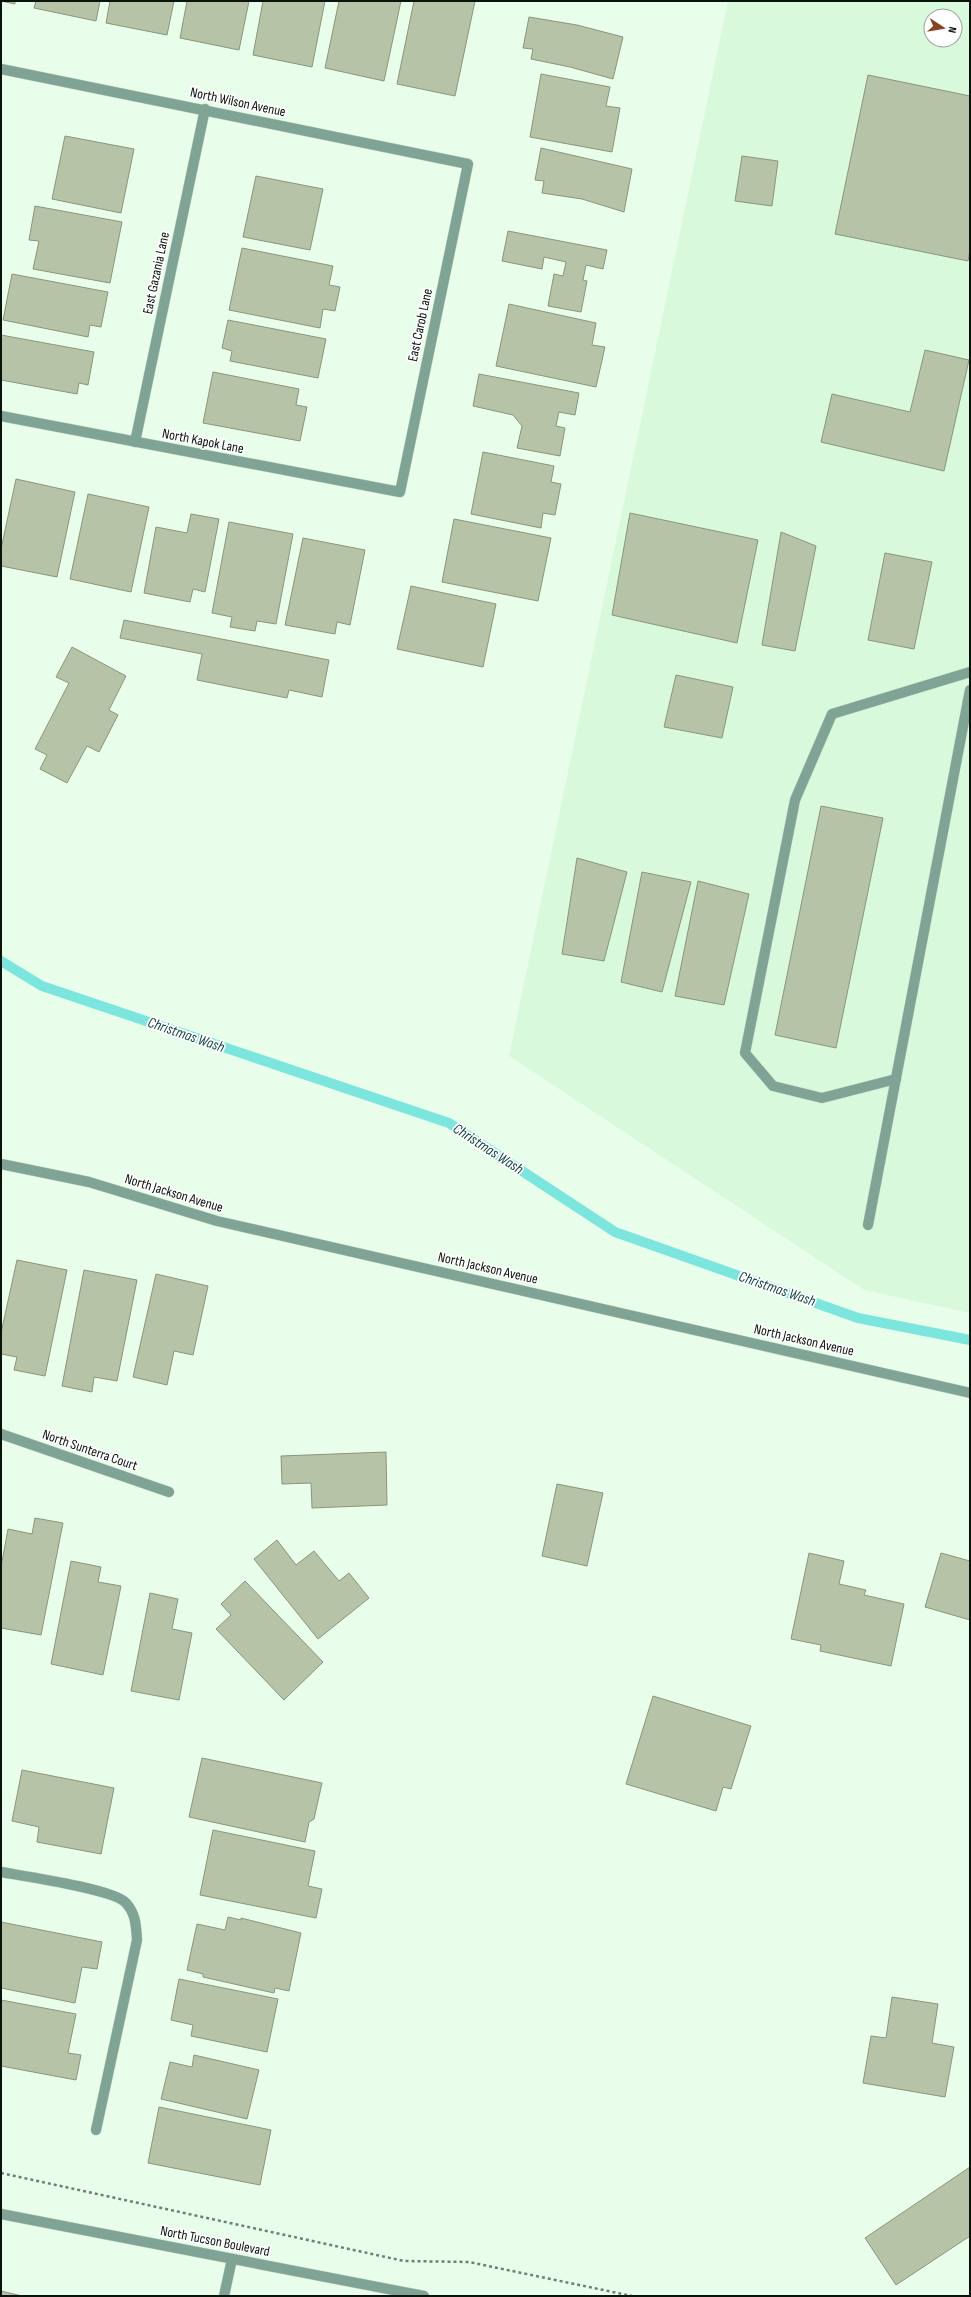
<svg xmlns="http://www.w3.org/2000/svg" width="971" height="2297" viewBox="0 0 971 2297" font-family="'Sofia Sans Condensed',sans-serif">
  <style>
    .built { fill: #d8f9db; fill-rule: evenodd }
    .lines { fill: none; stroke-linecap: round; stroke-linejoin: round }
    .stream { stroke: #7be5de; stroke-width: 10 }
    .building { fill: #b6c3a7; stroke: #8a967b }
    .minor-casing { stroke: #c4d8c6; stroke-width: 11 }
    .path { stroke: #707f72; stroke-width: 2.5; stroke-dasharray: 3 3; stroke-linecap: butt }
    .minor { stroke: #7fa395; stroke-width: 10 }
    .labels { text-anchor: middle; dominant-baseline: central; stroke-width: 3.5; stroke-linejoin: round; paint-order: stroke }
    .street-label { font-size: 14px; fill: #09120b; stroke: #fff }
    .water-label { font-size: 15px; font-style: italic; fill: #184846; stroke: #fff }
  </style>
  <rect width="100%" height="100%" fill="#e8feea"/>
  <!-- built -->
  <path class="built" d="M728 1H970V1313L864 1290 509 1056ZM931 16H955V40H931Z"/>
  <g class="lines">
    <!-- stream -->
    <path class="stream" d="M1 961 42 986 449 1123 615 1232 858 1318 970 1340"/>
  </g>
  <!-- building -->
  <g class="building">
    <path d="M1 1H15V4Z"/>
    <path d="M36 1H100L96 21 34 8Z"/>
    <path d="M110 1H174L167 35 106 23Z"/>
    <path d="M187 1H249L239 50 180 38Z"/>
    <path d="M263 1H325L312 67 253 55Z"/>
    <path d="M339 1H401L384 81 325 68Z"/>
    <path d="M414 1H475L455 96 397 84Z"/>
    <path d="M529 17 577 25 623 37 613 79 570 67 531 59 533 49 523 48Z"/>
    <path d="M541 74 610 87 606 106 620 108 612 152 530 137Z"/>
    <path d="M868 75 970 96V251L968 261 835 234Z"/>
    <path d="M65 136 134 149 121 213 52 199Z"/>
    <path d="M541 148 632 169 624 212 582 199 542 193 544 181 535 180Z"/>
    <path d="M742 156 778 161 772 206 735 201Z"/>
    <path d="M256 176 323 189 310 250 243 237Z"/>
    <path d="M35 206 122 222 110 283 33 269 39 241 29 240Z"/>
    <path d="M508 231 607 250 603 269 586 265 583 280 587 281 581 312 548 306 554 274 563 276 566 262 544 257 542 269 502 261Z"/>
    <path d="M242 248 333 266 329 285 340 287 335 311 323 309 320 328 229 310Z"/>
    <path d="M12 274 108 292 101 327 90 325 88 337 3 320Z"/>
    <path d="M509 304 596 323 592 345 605 347 596 387 496 366Z"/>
    <path d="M228 320 326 339 318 378 230 361 232 351 222 348Z"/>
    <path d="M1 335 94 352 88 385 79 383 77 394 1 380Z"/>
    <path d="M925 350 969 360 944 471 821 442 832 394 910 412Z"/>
    <path d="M213 372 299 389 296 405 307 407 300 441 203 423Z"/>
    <path d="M479 374 579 393 575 415 559 412 556 426 565 428 560 456 517 448 522 426 513 415 473 406Z"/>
    <path d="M483 452 554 466 551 482 561 484 555 515 543 513 541 528 471 514Z"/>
    <path d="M16 479 75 492 57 577 1 566V549Z"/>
    <path d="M88 494 149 507 131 592 70 579Z"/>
    <path d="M630 513 758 540 737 643 612 615Z"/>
    <path d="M191 514 219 519 205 592 193 589 190 602 144 593 156 527 187 533Z"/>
    <path d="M454 519 551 538 538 601 442 582Z"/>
    <path d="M229 522 293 534 276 624 257 621 255 631 230 627 232 617 212 613Z"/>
    <path d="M781 532 816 546 795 651 762 645Z"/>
    <path d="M303 538 365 550 350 625 337 622 335 634 285 625Z"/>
    <path d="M885 553 932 562 914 649 868 640Z"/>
    <path d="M411 586 496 604 483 667 397 649Z"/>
    <path d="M124 620 329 660 322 697 289 690 287 698 197 680 202 654 120 638Z"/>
    <path d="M72 647 126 676 109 710 118 715 99 752 87 746 67 783 40 769 47 755 35 749 69 683 56 677Z"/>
    <path d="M676 675 733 687 722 738 664 727Z"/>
    <path d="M821 806 883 818 836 1048 775 1035Z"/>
    <path d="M577 858 627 872 604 961 562 954Z"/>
    <path d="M642 872 691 882 662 992 621 982Z"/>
    <path d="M698 881 749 894 724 1005 675 996Z"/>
    <path d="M17 1260 67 1270 45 1376 14 1370 17 1357 1 1354V1333Z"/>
    <path d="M84 1270 137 1280 117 1381 94 1377 92 1392 62 1386Z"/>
    <path d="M156 1274 208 1286 193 1355 174 1351 167 1385 133 1377Z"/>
    <path d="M386 1452 387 1505 312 1508 311 1483 282 1484 281 1456Z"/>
    <path d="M557 1484 603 1493 587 1566 542 1556Z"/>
    <path d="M35 1518 63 1523 41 1635 1 1628V1567L8 1529 32 1534Z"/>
    <path d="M277 1540 296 1565 314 1551 339 1581 349 1573 369 1598 318 1639 254 1559Z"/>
    <path d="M809 1553 844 1561 839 1584 866 1590 864 1595 904 1604 891 1666 820 1651 821 1645 791 1639Z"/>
    <path d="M941 1553 970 1561V1620L925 1607Z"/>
    <path d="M71 1561 101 1567 98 1582 121 1586 103 1675 51 1664Z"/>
    <path d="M245 1581 323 1662 284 1700 216 1629 231 1615 221 1604Z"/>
    <path d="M150 1593 178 1599 172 1629 192 1633 179 1700 131 1691Z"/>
    <path d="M653 1696 751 1726 731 1789 723 1787 716 1811 626 1784Z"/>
    <path d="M202 1758 322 1783 314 1819 309 1822 305 1842 189 1817Z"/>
    <path d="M22 1770 114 1788 101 1854 37 1842 39 1827 12 1821Z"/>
    <path d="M213 1830 315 1851 308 1886 322 1889 316 1918 200 1895Z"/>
    <path d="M228 1917 241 1920V1918L301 1933 289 1991 275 1988 274 1993 203 1977V1974L187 1970 197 1924 225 1930Z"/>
    <path d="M1 1922 102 1942 97 1969 82 1967 75 2003 1 1988Z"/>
    <path d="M179 1979 278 1999 267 2052 191 2036 193 2025 171 2020Z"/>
    <path d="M892 1997 938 2004 932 2043 954 2047 945 2097 863 2083 871 2036 886 2038Z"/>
    <path d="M1 2000 76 2014 68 2053 81 2055 76 2080 1 2066Z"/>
    <path d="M194 2055 259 2070 247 2119 161 2099 170 2062 192 2067Z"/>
    <path d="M159 2107 271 2130 260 2185 148 2163Z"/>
    <path d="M970 2167V2236L896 2285 865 2238Z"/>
    <path d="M1 2291 22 2296H1Z"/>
  </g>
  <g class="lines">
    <defs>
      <g id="minor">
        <path d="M1 69 468 164 400 492 1 416"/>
        <path d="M135 442 205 109"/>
        <path d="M896 1079 822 1098 773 1086 745 1053 795 800 832 714 970 672"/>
        <path d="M1 1164 89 1182 217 1221 970 1393"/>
        <path d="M868 1225 970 690"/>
        <path d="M1 1434 169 1492"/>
        <path d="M1 1872C23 1876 114 1889 126 1903 136 1914 136 1926 137 1940L96 2130"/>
        <path d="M1 2214 424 2296"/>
        <path d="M224 2296 232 2259"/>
      </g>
    </defs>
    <!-- minor casing -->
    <use href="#minor" class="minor-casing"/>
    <!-- path -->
    <path class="path" d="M1 2173 404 2261 469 2262 632 2296"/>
    <!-- minor -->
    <use href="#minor" class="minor"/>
  </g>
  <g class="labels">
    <!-- street labels -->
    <g class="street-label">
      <text transform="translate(238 102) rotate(12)">North Wilson Avenue</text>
      <text transform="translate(156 273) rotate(-78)">East Gazania Lane</text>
      <text transform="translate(420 325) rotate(-78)">East Carob Lane</text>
      <text transform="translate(203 441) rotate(11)">North Kapok Lane</text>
      <text transform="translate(174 1193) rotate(17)">North Jackson Avenue</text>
      <text transform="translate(488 1268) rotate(13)">North Jackson Avenue</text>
      <text transform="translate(804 1340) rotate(13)">North Jackson Avenue</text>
      <text transform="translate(90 1450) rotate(19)">North Sunterra Court</text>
      <text transform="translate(215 2241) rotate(11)">North Tucson Boulevard</text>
    </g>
    <!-- water labels -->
    <g class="water-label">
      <text transform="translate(186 1035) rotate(19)">Christmas Wash</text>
      <text transform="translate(488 1149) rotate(33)">Christmas Wash</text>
      <text transform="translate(777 1289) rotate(19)">Christmas Wash</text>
    </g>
  </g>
  <!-- border -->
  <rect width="971" height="2297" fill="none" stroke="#09120b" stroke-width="4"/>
  <!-- north arrow -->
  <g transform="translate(943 28) rotate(102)"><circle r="19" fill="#ffffff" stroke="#9da09d"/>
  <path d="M0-3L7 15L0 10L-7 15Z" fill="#894121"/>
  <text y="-6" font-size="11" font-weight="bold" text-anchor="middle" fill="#09120b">N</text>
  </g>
</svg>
